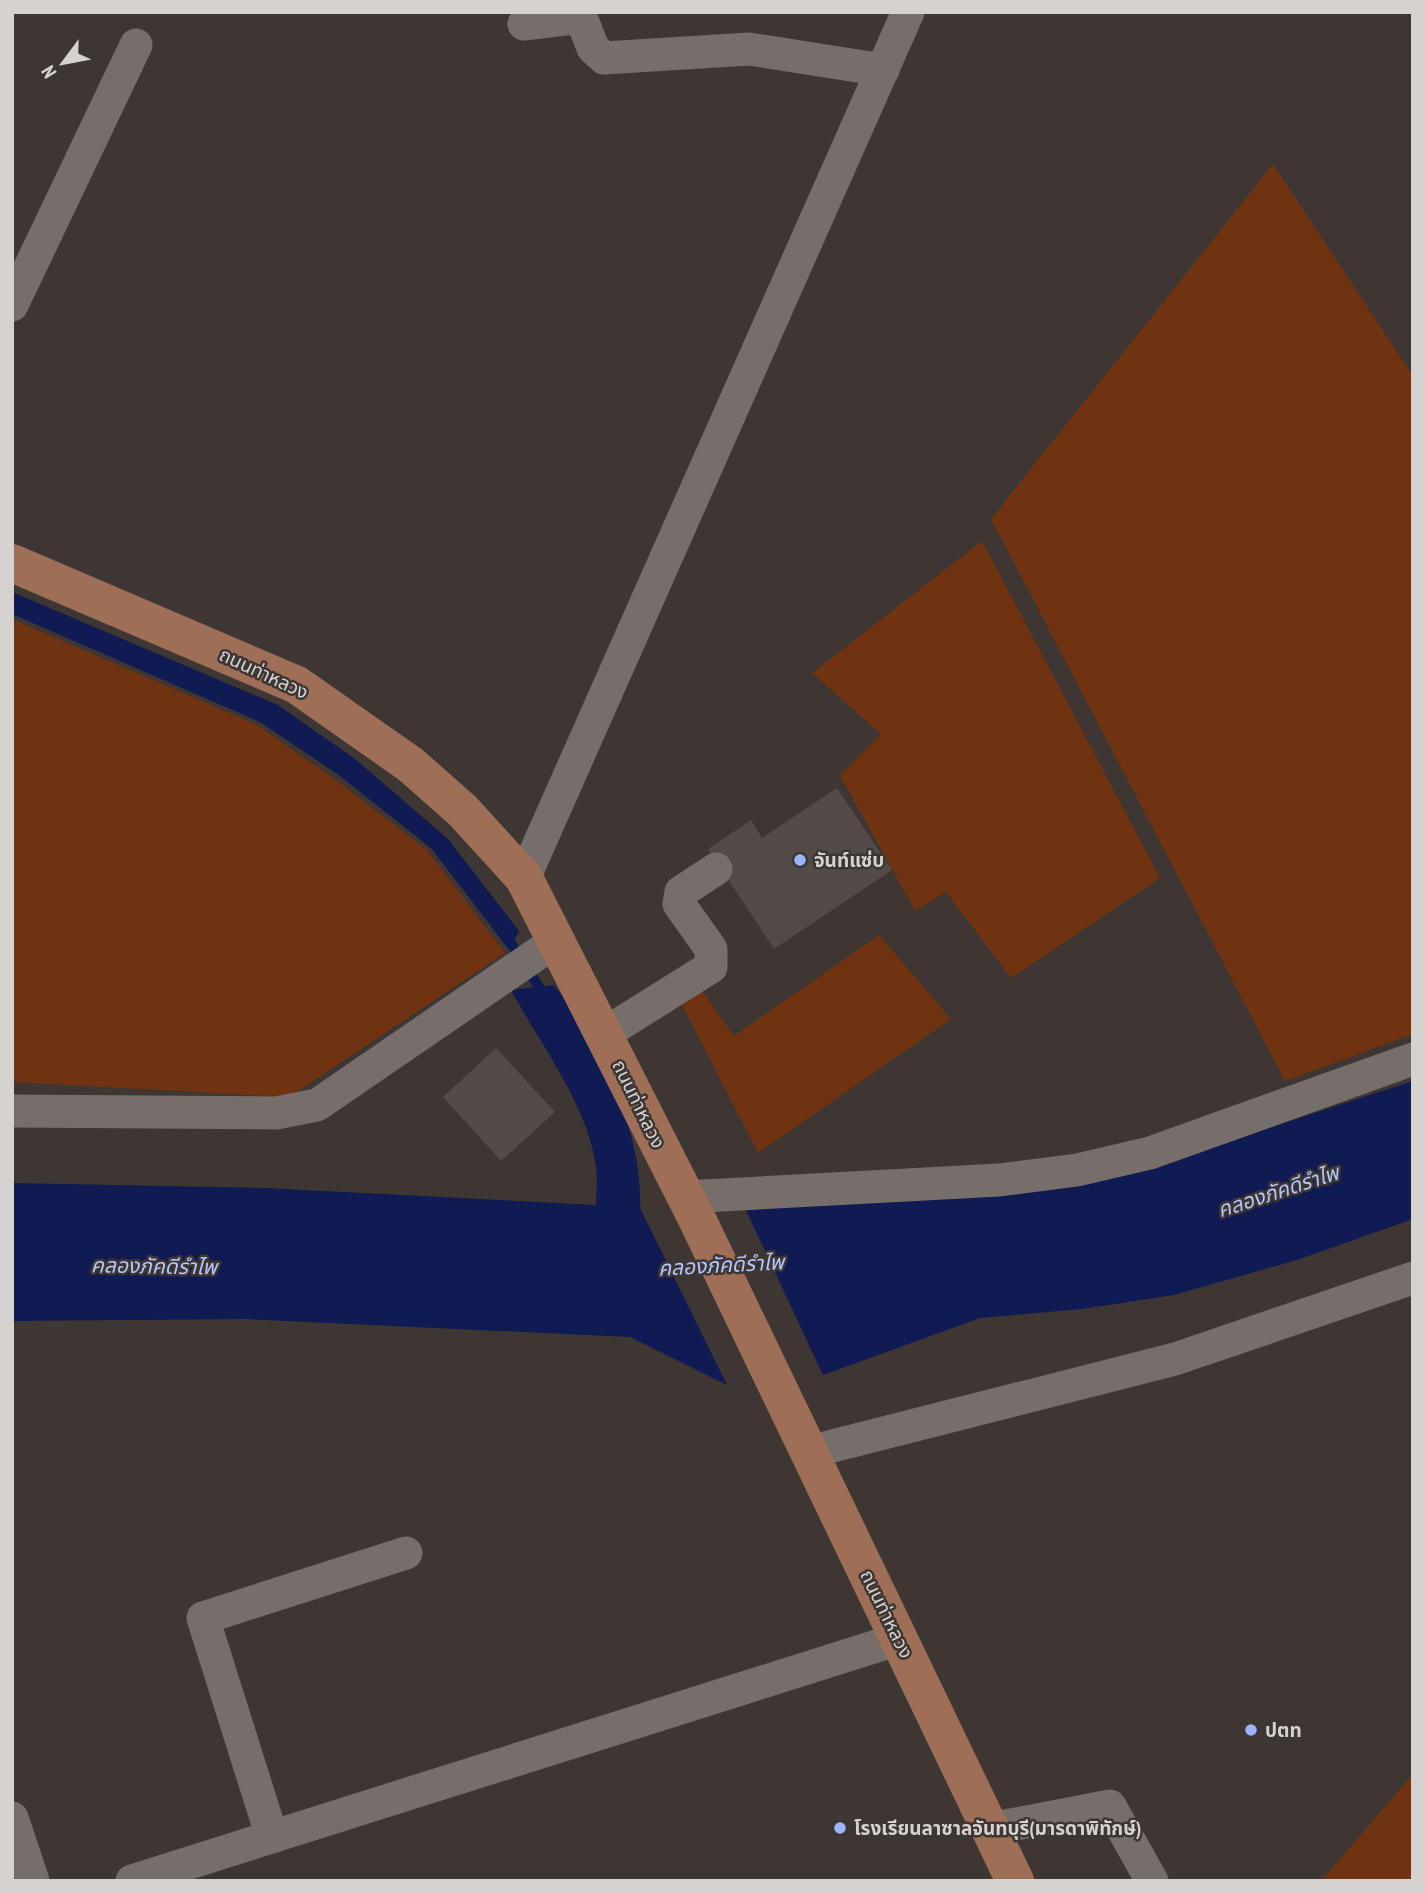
<svg xmlns="http://www.w3.org/2000/svg" width="1425" height="1893" viewBox="0 0 1425 1893" font-family="'PT Sans Narrow','Noto Sans Thai',sans-serif">
  <style>
    .green { fill: #703311 }
    .water { fill: #101a53 }
    .lines { fill: none; stroke-linecap: round; stroke-linejoin: round }
    .stream { stroke: #101a53; stroke-width: 10 }
    .building { fill: #524b48 }
    .minor { stroke: #766e6b; stroke-width: 33 }
    .major { stroke: #9f6e57; stroke-width: 38 }
    .poi-dot { fill: #9cb4fd; stroke: #3d3633; stroke-width: 2.5 }
    .labels { text-anchor: middle; dominant-baseline: central; stroke-width: 5; stroke-linejoin: round; paint-order: stroke }
    .street-label { font-size: 19px; fill: #d6d2d0; stroke: #3d3633 }
    .poi-label { font-size: 19px; font-weight: bold; fill: #d6d2d0; stroke: #3d3633; text-anchor: start }
    .water-label { font-size: 21px; font-style: italic; fill: #b4c6fe; stroke: #3d3633 }
  </style>
  <rect width="100%" height="100%" fill="#3d3633"/>
  <!-- green -->
  <g class="green">
    <path d="M1273 164 1413 376V1034L1285 1081 991 519Z"/>
    <path d="M982 541 1160 878 1011 978 946 892 915 911 840 775 881 734 812 673Z"/>
    <path d="M12 619 257 725 333 778 427 850 505 953 289 1097 12 1082Z"/>
    <path d="M879 935 951 1019 758 1153 680 1001 699 987 734 1036Z"/>
    <path d="M1413 1774V1881H1321Z"/>
  </g>
  <!-- water -->
  <g class="water">
    <path d="M12 592 278 705 355 759 448 839 519 931 509 950 432 849 340 776 260 722 12 614Z"/>
    <path d="M554 985C570 1008 591 1032 602 1057 623 1102 642 1157 640 1208L727 1385 630 1337 246 1319 12 1321V1183L265 1188 596 1205C596 1193 598 1179 596 1167 588 1105 540 1044 511 990Z"/>
    <path d="M1413 1081V1219L1297 1260 1174 1295 1082 1309 980 1318 823 1375 742 1202 1165 1161Z"/>
  </g>
  <g class="lines">
    <!-- stream -->
    <g class="stream">
      <path d="M505 934 546 998"/>
      <path d="M730 1266 781 1263"/>
      <path d="M657 1270 711 1267"/>
    </g>
  </g>
  <!-- building -->
  <g class="building">
    <path d="M837 788 892 870 774 949 708 849 751 820 762 838Z"/>
    <path d="M496 1048 555 1112 501 1161 443 1097Z"/>
  </g>
  <g class="lines">
    <!-- minor -->
    <g class="minor">
      <path d="M524 24 581 17 593 48 604 58 749 49 883 70"/>
      <path d="M12 305 136 45"/>
      <path d="M524 878 908 12"/>
      <path d="M604 1034 711 967V949L679 904 681 892 716 869"/>
      <path d="M12 1111 276 1113 317 1105 556 941"/>
      <path d="M684 1197 999 1180 1077 1170 1150 1153 1413 1059"/>
      <path d="M809 1452 1175 1359 1413 1278"/>
      <path d="M12 1818 33 1881"/>
      <path d="M990 1829 1110 1806 1152 1881"/>
      <path d="M272 1837 203 1618 406 1553"/>
      <path d="M132 1881 899 1639"/>
    </g>
    <!-- major -->
    <path class="major" d="M12 563 297 685 411 765 463 811 524 878 696 1217 1015 1881"/>
  </g>
  <!-- markers -->
  <g class="poi-dot">
    <circle cx="800" cy="860" r="7"/>
    <circle cx="1251" cy="1730" r="7"/>
    <circle cx="840" cy="1828" r="7"/>
  </g>
  <g class="labels">
    <!-- street labels -->
    <g class="street-label">
      <text transform="translate(264 673) rotate(25)">ถนนท่าหลวง</text>
      <text transform="translate(639 1104) rotate(64)">ถนนท่าหลวง</text>
      <text transform="translate(887 1614) rotate(64)">ถนนท่าหลวง</text>
    </g>
    <!-- poi labels -->
    <g class="poi-label">
      <text x="814" y="860">จันท์แซ่บ</text>
      <text x="1265" y="1730">ปตท</text>
      <text x="854" y="1828">โรงเรียนลาซาลจันทบุรี(มารดาพิทักษ์)</text>
    </g>
    <!-- water labels -->
    <g class="water-label">
      <text transform="translate(1278 1191) rotate(-18)">คลองภัคดีรำไพ</text>
      <text transform="translate(721 1265) rotate(-3)">คลองภัคดีรำไพ</text>
      <text transform="translate(154 1266) rotate(1)">คลองภัคดีรำไพ</text>
    </g>
  </g>
  <!-- border -->
  <rect width="1425" height="1893" fill="none" stroke="#d6d2d0" stroke-width="28"/>
  <!-- north arrow -->
  <g transform="translate(63 63) rotate(238)" stroke="#3d3633" stroke-width="5" paint-order="stroke">
  <path d="M0-5L12 26L0 18L-12 26Z" fill="#d6d2d0"/>
  <text y="-10" font-size="19" font-weight="bold" text-anchor="middle" fill="#d6d2d0">N</text>
  </g>
</svg>
